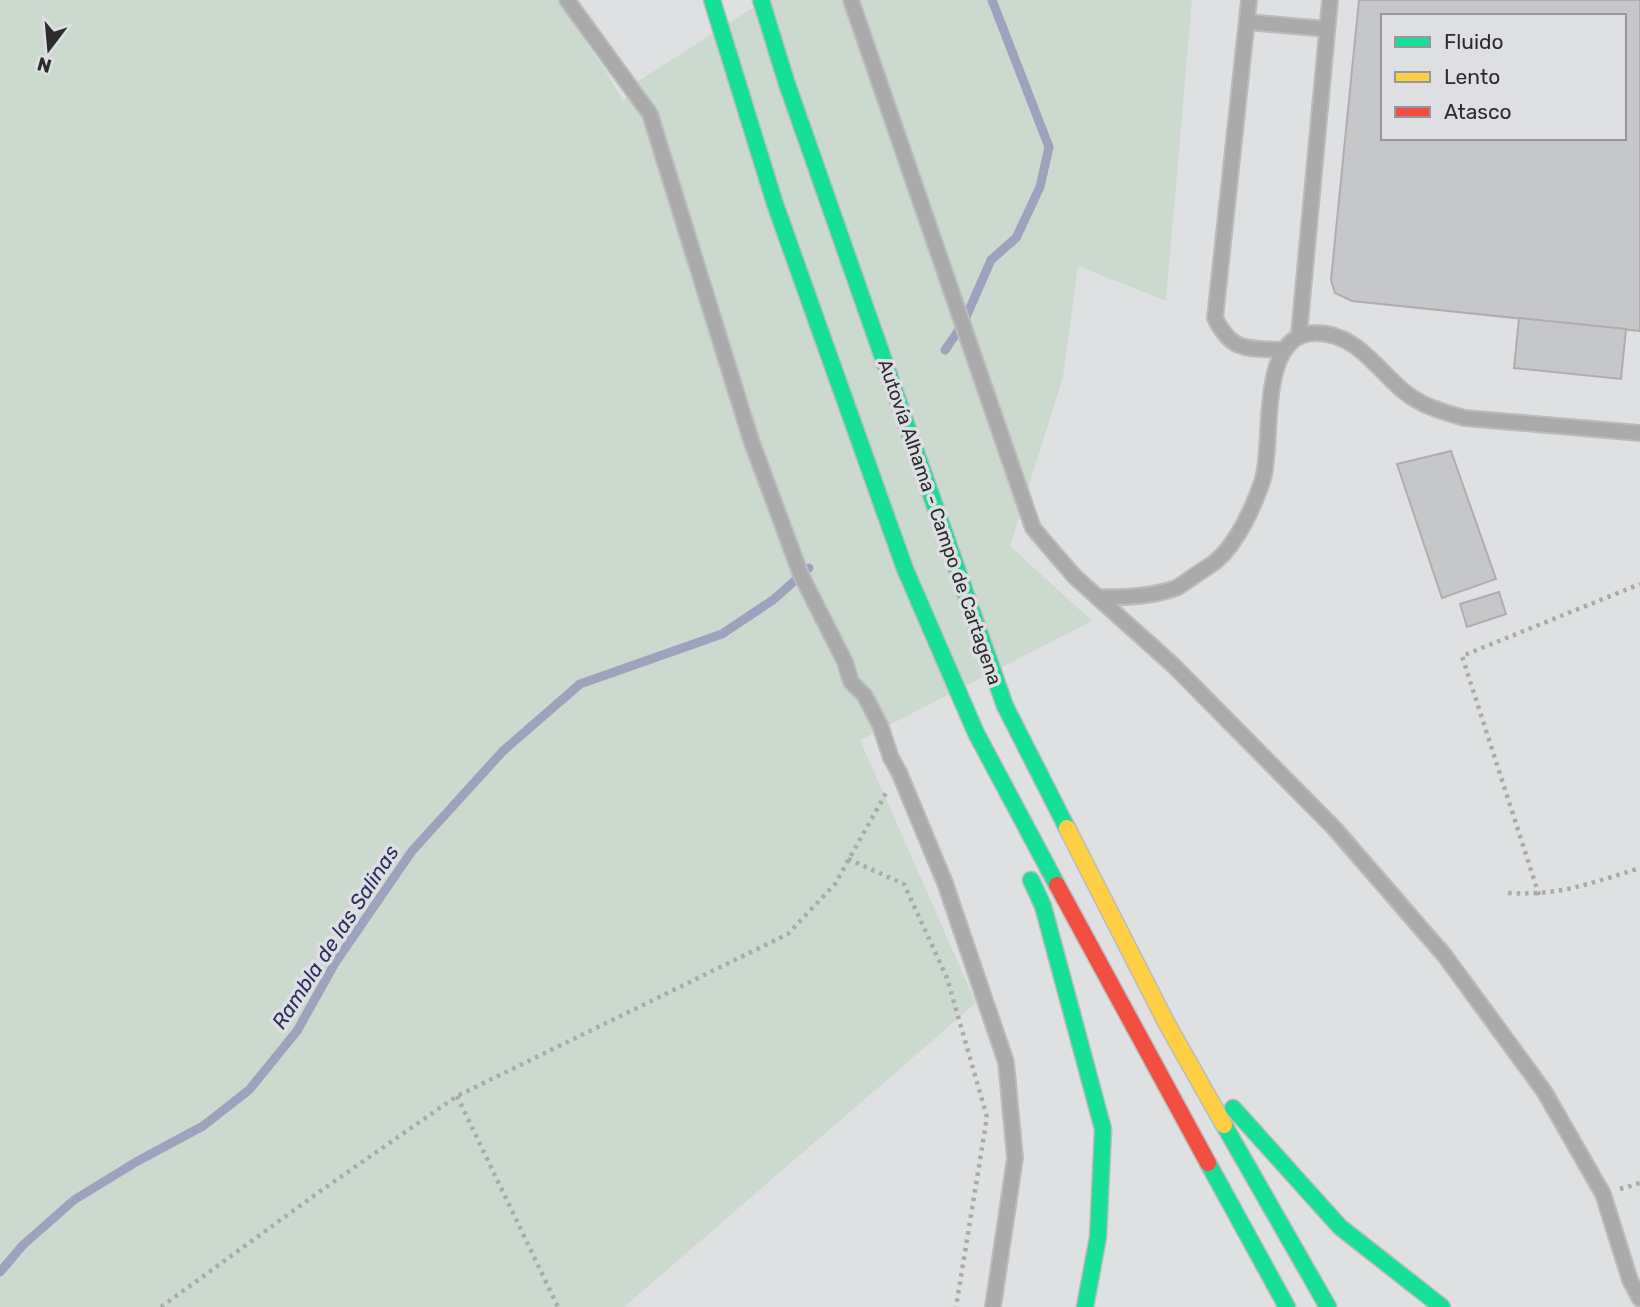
<svg xmlns="http://www.w3.org/2000/svg" width="1640" height="1307" viewBox="0 0 1640 1307" font-family="Rubik,sans-serif">
  <style>
    .green { fill: #ccd9cf }
    .lines { fill: none; stroke-linecap: round; stroke-linejoin: round }
    .stream { stroke: #9ea2bc; stroke-width: 9 }
    .building { fill: #c6c7c8; stroke: #aeaeb0; stroke-width: 2; fill-rule: evenodd }
    .lane-casing { stroke: #bbbcbd; stroke-width: 18 }
    .fast-casing { stroke: #bbbcbd; stroke-width: 19 }
    .slow-casing { stroke: #bbbcbd; stroke-width: 19 }
    .jam-casing { stroke: #bbbcbd; stroke-width: 19 }
    .path { stroke: #aaabab; stroke-width: 4.5; stroke-dasharray: 3.5 5; stroke-linecap: butt }
    .lane { stroke: #a9aaa9; stroke-width: 14 }
    .fast { stroke: #16e098; stroke-width: 16 }
    .slow { stroke: #ffcf43; stroke-width: 16 }
    .jam { stroke: #f24e42; stroke-width: 16 }
    .labels { text-anchor: middle; dominant-baseline: central; stroke-width: 7; stroke-linejoin: round; paint-order: stroke }
    .street-label { font-size: 19px; fill: #2c2c2d; stroke: #dedfe2 }
    .water-label { font-size: 21px; font-style: italic; fill: #2c2f60; stroke: #dedfe2 }
  </style>
  <rect width="100%" height="100%" fill="#dfe0e1"/>
  <!-- green -->
  <path class="green" d="M0 0H557L605 70 623 101 637 82 765 0H1192L1166 301 1078 266 1063 377 1010 546 1092 621 860 740 976 1003 624 1307H0Z"/>
  <g class="lines">
    <!-- stream -->
    <g class="stream">
      <path d="M945 350 963 324 991 260 1016 238 1040 187 1049 147 992 0"/>
      <path d="M0 1272 23 1245 74 1200 136 1162 203 1126 249 1090 297 1031 335 963 412 851 503 751 580 684 722 634 773 600 809 568"/>
    </g>
  </g>
  <!-- building -->
  <g class="building">
    <path d="M1359 0H1640V331L1352 301 1335 293 1331 280ZM1383 16H1624V138H1383Z"/>
    <path d="M1519 318 1626 329 1621 379 1514 368Z"/>
    <path d="M1451 451 1496 579 1442 598 1397 464Z"/>
    <path d="M1499 592 1506 614 1467 627 1460 604Z"/>
  </g>
  <g class="lines">
    <defs>
      <g id="lane">
        <path d="M567 0 650 114 751 440 801 575 845 662 851 682 865 696 880 725 891 758 899 772 945 883 1006 1062 1015 1158 993 1307"/>
        <path d="M851 0 1033 528 1074 576 1174 666 1335 829 1445 956 1544 1091 1603 1194 1630 1280 1640 1299"/>
        <path d="M1249 0 1215 318C1232 353 1248 348 1282 350"/>
        <path d="M1247 22 1327 29"/>
        <path d="M1299 334 1330 0"/>
        <path d="M1097 597C1124 598 1151 597 1176 588 1182 585 1188 580 1194 576 1201 571 1209 567 1216 561 1237 544 1255 504 1263 479 1274 440 1257 332 1316 333 1363 333 1383 383 1420 402 1434 410 1450 414 1465 418L1640 433"/>
      </g>
      <g id="fast">
        <path d="M712 0 775 204 905 569 976 733 1057 885"/>
        <path d="M761 0 787 84 1005 706 1067 828"/>
        <path d="M1031 880 1043 906 1103 1129 1098 1237 1085 1307"/>
        <path d="M1233 1108 1340 1227 1442 1307"/>
        <path d="M1224 1125 1328 1307"/>
        <path d="M1208 1163 1287 1307"/>
      </g>
      <path id="slow" d="M1067 828 1167 1024 1224 1125"/>
      <path id="jam" d="M1057 885 1208 1163"/>
    </defs>
    <!-- lane casing -->
    <use href="#lane" class="lane-casing"/>
    <!-- fast casing -->
    <use href="#fast" class="fast-casing"/>
    <!-- slow casing -->
    <use href="#slow" class="slow-casing"/>
    <!-- jam casing -->
    <use href="#jam" class="jam-casing"/>
    <!-- path -->
    <g class="path">
      <path d="M848 859 904 884 947 978 987 1117 956 1307"/>
      <path d="M1508 893C1560 896 1591 883 1640 868"/>
      <path d="M1539 895 1462 656 1640 584"/>
      <path d="M457 1096 558 1307"/>
      <path d="M1620 1189 1640 1183"/>
      <path d="M161 1307 319 1192 457 1096 788 934 835 884 886 793"/>
    </g>
    <!-- lane -->
    <use href="#lane" class="lane"/>
    <!-- fast -->
    <use href="#fast" class="fast"/>
    <!-- slow -->
    <use href="#slow" class="slow"/>
    <!-- jam -->
    <use href="#jam" class="jam"/>
  </g>
  <g class="labels">
    <!-- street labels -->
    <g class="street-label">
      <text transform="translate(940 522) rotate(71)">Autovía Alhama - Campo de Cartagena</text>
    </g>
    <!-- water labels -->
    <g class="water-label">
      <text transform="translate(335 937) rotate(-57)">Rambla de las Salinas</text>
    </g>
  </g>
  <!-- legend -->
  <rect x="1381" y="14" width="245" height="126" fill="#dedfe2" stroke="#97979a" stroke-width="2"/>
  <rect x="1395" y="37" width="35" height="10" fill="#16e098" stroke="#97979a" stroke-width="2"/>
  <text x="1444" y="49" font-size="21" fill="#2c2c2d">Fluido</text>
  <rect x="1395" y="72" width="35" height="10" fill="#ffcf43" stroke="#97979a" stroke-width="2"/>
  <text x="1444" y="84" font-size="21" fill="#2c2c2d">Lento</text>
  <rect x="1395" y="107" width="35" height="10" fill="#f24e42" stroke="#97979a" stroke-width="2"/>
  <text x="1444" y="119" font-size="21" fill="#2c2c2d">Atasco</text>
  <!-- north arrow -->
  <g transform="translate(49 49) rotate(196)" stroke="#dedfe2" stroke-width="5" paint-order="stroke">
  <path d="M0-5L12 26L0 18L-12 26Z" fill="#2c2c2d"/>
  <text y="-10" font-size="19" font-weight="bold" text-anchor="middle" fill="#2c2c2d">N</text>
  </g>
</svg>
